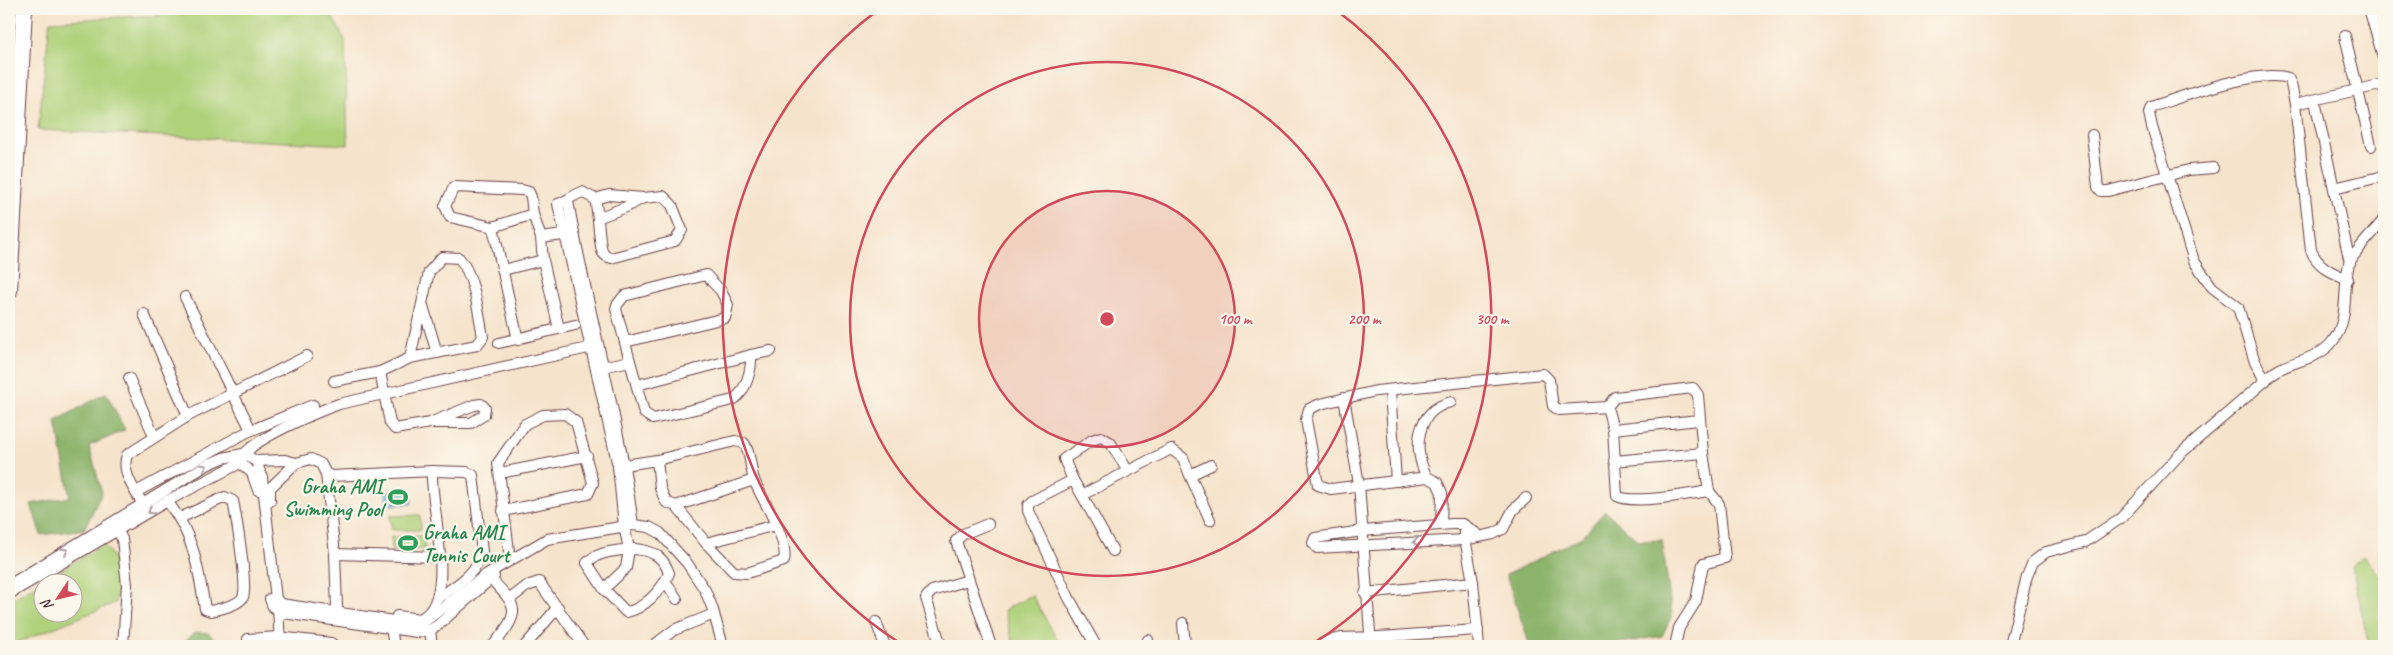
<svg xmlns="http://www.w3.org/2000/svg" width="2393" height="655" viewBox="0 0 2393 655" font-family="Caveat,sans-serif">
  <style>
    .green { fill: #afd17a; stroke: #7c7852; fill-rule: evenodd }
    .forest { fill: #8bb36a; stroke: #6a694a }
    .water { fill: #53a3cd; stroke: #4e617c }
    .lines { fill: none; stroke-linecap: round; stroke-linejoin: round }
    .minor-casing { stroke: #643c43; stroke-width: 12 }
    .trunk-casing { stroke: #643c43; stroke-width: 18 }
    .minor { stroke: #fff; stroke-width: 10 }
    .trunk { stroke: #fff; stroke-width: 16 }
    .oneway { stroke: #ae9aa0 }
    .ring { fill: none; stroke: #d1495b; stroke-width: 2.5 }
    .labels { text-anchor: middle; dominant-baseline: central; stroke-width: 4.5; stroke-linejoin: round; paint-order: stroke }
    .leisure-label { font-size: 20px; font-weight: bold; fill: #27864d; stroke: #fbf7ec; text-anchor: end }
    .centre { fill: #d1495b; stroke: #fbf7ec; stroke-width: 2.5 }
    .ring-label { font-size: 15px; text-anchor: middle; font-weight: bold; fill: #d1495b; stroke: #fbf7ec; stroke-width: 4.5; stroke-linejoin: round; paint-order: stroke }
  </style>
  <rect width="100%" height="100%" fill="#fbf7ec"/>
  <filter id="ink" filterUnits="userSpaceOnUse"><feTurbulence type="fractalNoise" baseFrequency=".02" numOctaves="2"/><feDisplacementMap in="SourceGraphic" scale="10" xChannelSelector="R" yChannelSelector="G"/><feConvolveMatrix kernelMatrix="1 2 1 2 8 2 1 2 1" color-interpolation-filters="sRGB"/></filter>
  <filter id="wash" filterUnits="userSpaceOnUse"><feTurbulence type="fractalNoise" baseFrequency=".0096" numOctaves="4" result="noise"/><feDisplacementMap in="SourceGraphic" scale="20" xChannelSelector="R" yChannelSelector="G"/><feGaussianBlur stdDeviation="1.12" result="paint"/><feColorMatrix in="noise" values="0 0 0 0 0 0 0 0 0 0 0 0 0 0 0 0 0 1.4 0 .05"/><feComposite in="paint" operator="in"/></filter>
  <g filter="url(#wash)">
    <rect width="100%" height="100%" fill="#f6e3cb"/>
    <!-- green -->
    <g class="green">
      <path d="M9 9H18L9 131Z"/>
      <path d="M234 9H328L345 40 348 145 38 130 50 21 233 11Z"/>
      <path d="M420 515 421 530H392L390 516Z"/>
      <path d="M424 536 425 549 392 551 391 537Z"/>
      <path d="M103 545C120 559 119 583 115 603L9 646V601ZM72 582V612H42V582Z"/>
      <path d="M2363 555 2384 581V646H2363L2368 642 2352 566Z"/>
      <path d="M1032 595 1061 646H1014L1004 610Z"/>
    </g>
    <!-- forest -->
    <g class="forest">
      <path d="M106 393 125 430 89 446 102 493 84 529 41 535 31 504 70 497 56 421Z"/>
      <path d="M1605 511 1638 541 1662 540 1672 615 1662 636 1614 644V646H1530L1506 575 1582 537Z"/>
      <path d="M196 632 208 633 224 646H179Z"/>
    </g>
    <!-- water -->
    <path class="water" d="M411 489 412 504 386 505 384 491Z"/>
  </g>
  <g filter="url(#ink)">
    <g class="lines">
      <defs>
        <g id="minor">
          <path d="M2370 12 2384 60"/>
          <path d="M2345 36 2371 146"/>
          <path d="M2315 101 2350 263"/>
          <path d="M2295 104 2384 84"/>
          <path d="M2092 135 2098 187 2101 191H2108L2189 170 2213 168"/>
          <path d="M2334 188 2384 176"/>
          <path d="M595 199C599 216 598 235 602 251 604 256 607 257 611 258L675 241 682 230 672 205 663 196 643 198 609 195 595 199 582 192C572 196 567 201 558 204L618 466 624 526 629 549 626 568 604 589"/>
          <path d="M568 201C587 310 619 416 633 525"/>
          <path d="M533 214 493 227 450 217 445 206 454 187 522 190 529 192 531 197 533 214 541 238 543 260 559 329"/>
          <path d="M600 217 626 207 643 198"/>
          <path d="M493 227 518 340"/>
          <path d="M541 238 570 234"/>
          <path d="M503 270 543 260"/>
          <path d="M185 297 251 430"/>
          <path d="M423 306 437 353"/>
          <path d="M144 314 188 416"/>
          <path d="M625 342 725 318 728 305 721 291 706 275 624 296 617 305 616 309 644 413 653 419 733 400C746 392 752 369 751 355L637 385"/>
          <path d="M499 343 575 325"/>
          <path d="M751 355 771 351"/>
          <path d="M602 367 630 361"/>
          <path d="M380 372 390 423 395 429 430 423 474 405 481 404 485 408 484 415 471 423H430"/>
          <path d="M129 378 154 436"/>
          <path d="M334 381 380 372 410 358 477 345 483 337C479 315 474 274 459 258L442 257 429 272 410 358"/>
          <path d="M2265 381 2254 359 2238 307 2212 287 2194 261 2152 127 2149 113 2151 107C2182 97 2258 68 2288 78L2291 84 2295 104 2311 250C2317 266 2332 273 2348 279"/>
          <path d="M1390 390 1396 481"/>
          <path d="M1344 398 1359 484 1371 646"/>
          <path d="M1607 407 1613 429 1617 496C1633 505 1689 494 1709 491"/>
          <path d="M1613 429 1699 420"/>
          <path d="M241 459C248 441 319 411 339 404L597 346"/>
          <path d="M256 461 285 460 296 463 311 459 321 464 326 474 332 476 432 471C430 507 459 601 420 619L397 616"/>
          <path d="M1614 461 1703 453"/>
          <path d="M240 463 252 473 258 490"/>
          <path d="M618 466 657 460 735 441 744 443C751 453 750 468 754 480 762 500 789 539 784 561L747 573 734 572 706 543 676 506 666 502 660 488 657 460"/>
          <path d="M432 471 467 472 473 475 482 552C477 574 455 586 438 598"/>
          <path d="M1128 471 1110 442 1101 437 1092 440 1064 459 1073 480 1082 495 1171 449 1183 458 1190 475 1211 465"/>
          <path d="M500 473 587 456"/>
          <path d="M326 474 335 554 337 608"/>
          <path d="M1190 475 1210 520"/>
          <path d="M1427 477C1412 449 1416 410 1451 402"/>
          <path d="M1073 480 1032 501 1028 505V511L1069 598 1096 646"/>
          <path d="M136 492 247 432 313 405"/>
          <path d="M1082 495 1113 551"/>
          <path d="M167 501C194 535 198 567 205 609L211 611C219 609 239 605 243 597 248 586 236 516 233 501L225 497 180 518"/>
          <path d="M270 501V488L296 463"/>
          <path d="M143 504C134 490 121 471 127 455L188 416 307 356"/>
          <path d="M676 506 754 480"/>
          <path d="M503 511 588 494 593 483 576 422 565 414 543 415 525 424 498 463 510 559"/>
          <path d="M988 524 963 534 956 541 991 646"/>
          <path d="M1441 524 1442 493 1437 482 1427 477 1331 489 1318 485 1306 420 1309 409 1320 404 1376 391 1543 374 1549 380 1553 406 1559 410 1607 407 1615 397 1693 388 1698 395 1703 453 1709 491 1719 504 1725 558 1703 564 1696 601 1679 628 1675 646"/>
          <path d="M118 531 122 539 127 585 123 646"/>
          <path d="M1464 533 1473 582 1479 646"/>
          <path d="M1480 536 1463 524H1452L1362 531 1315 538 1313 543 1317 548 1464 540 1493 534 1503 529 1513 510 1526 498"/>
          <path d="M706 543 776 525"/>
          <path d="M635 549C653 551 663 556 669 573 663 589 643 610 626 612L604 589 587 563C597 551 621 550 635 549Z"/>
          <path d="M335 554 439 557"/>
          <path d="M487 575C518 607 523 609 493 646"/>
          <path d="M666 582 677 599"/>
          <path d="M9 585 207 465 223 458 243 454 256 461 262 477 276 599 281 604 420 625 487 574 547 539 633 525 649 527 660 533 687 563 705 590 712 607 723 646"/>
          <path d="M1365 593 1473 582"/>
          <path d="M9 594 167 501 240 463"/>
          <path d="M270 599 273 607 283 613 417 632 430 630 438 625 494 576"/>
          <path d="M510 599 527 586 539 582 584 646"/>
          <path d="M278 606 280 646"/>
          <path d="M390 622 394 646"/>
          <path d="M876 622 885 646"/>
          <path d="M1183 623 1185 646"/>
          <path d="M430 630 432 646"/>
          <path d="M248 639 278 637 331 643 335 646"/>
          <path d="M1148 640V646"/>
          <path d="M525 646 558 607"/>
          <path d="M653 646 674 630 714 614"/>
          <path d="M941 646 926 598 932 591 968 580"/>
          <path d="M1318 646C1335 634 1358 639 1378 637 1411 635 1444 632 1478 630"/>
          <path d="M2010 646 2027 576 2033 562 2046 552 2085 542 2121 518 2180 454 2265 381C2282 359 2316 364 2333 341 2350 318 2342 290 2349 264 2352 254 2377 229 2384 219"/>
        </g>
        <path id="trunk" d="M9 291 24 9"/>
      </defs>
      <!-- minor casing -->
      <use href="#minor" class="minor-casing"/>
      <!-- trunk casing -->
      <use href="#trunk" class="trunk-casing"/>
      <!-- minor -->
      <use href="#minor" class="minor"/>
      <!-- trunk -->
      <use href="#trunk" class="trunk"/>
    </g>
    <!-- one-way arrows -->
    <defs><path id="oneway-chevron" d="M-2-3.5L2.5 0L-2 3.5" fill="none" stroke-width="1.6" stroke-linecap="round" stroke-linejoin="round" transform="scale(1.25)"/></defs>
    <g class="oneway">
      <use href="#oneway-chevron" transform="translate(204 467) rotate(-29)"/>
      <use href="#oneway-chevron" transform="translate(151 511) rotate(148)"/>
      <use href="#oneway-chevron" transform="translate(1416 542) rotate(178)"/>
      <use href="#oneway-chevron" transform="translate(65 551) rotate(-31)"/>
    </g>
  </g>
  <!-- distance rings -->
  <circle cx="1107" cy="319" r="128" fill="#d1495b" fill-opacity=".12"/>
  <g class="ring">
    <circle cx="1107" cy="319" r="128"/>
    <circle cx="1107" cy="319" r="257"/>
    <path d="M903 645A385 385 0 0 1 878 10M1336 10A385 385 0 0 1 1311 645"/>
  </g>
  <!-- icons -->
  <defs>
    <symbol id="stadium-bare" viewBox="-9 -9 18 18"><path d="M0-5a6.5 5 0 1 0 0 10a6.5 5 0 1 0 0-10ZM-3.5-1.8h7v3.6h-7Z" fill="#2e9e5b" stroke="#fbf7ec" stroke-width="2.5" paint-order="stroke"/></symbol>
  </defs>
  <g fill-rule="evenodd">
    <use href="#stadium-bare" x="384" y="483" width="28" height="28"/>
    <use href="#stadium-bare" x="394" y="529" width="28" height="28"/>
  </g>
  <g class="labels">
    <!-- leisure labels -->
    <g class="leisure-label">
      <text x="383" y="486">Graha AMI<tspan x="383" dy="23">Swimming Pool</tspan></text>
      <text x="423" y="532" text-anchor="start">Graha AMI<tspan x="423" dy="23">Tennis Court</tspan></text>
    </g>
  </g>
  <circle cx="1107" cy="319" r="8" class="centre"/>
  <g class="ring-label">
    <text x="1235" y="324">100 m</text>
    <text x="1364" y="324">200 m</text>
    <text x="1492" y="324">300 m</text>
  </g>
  <!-- margin -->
  <rect width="2393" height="655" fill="none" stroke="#fbf7ec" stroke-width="30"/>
  <!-- north arrow -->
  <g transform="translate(58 598) rotate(235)"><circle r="24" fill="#fbf7ec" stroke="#b4a19f"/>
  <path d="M0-4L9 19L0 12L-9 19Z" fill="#d1495b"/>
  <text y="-8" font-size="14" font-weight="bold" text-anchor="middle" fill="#4a1f2b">N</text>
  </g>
</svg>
